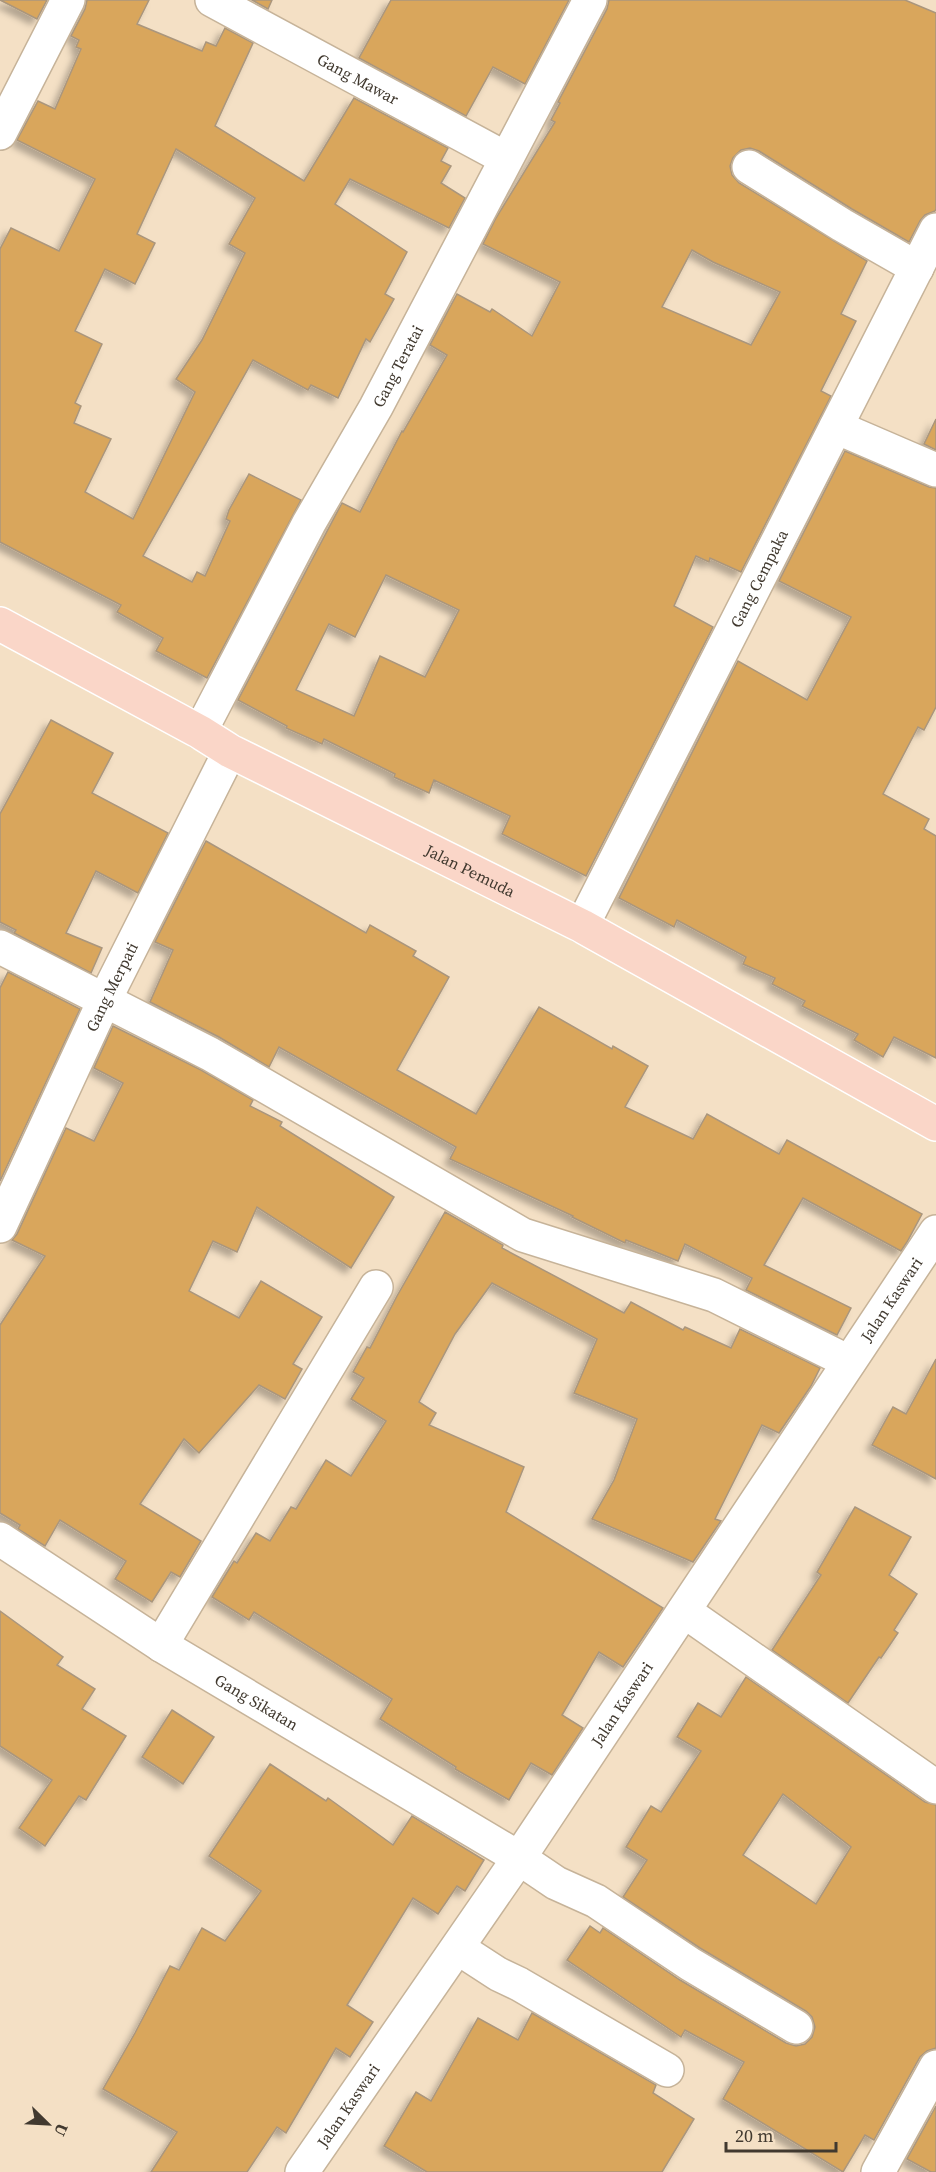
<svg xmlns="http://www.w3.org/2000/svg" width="936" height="2172" viewBox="0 0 936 2172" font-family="'Source Serif 4',serif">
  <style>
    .building { fill: #d9a65c; stroke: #aa967d; stroke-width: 1.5; fill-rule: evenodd; filter: url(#shadow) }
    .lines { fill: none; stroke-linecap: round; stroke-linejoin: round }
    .minor-casing { stroke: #c6b399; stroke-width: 36 }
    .major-casing { stroke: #fff; stroke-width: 36 }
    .minor { stroke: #fff; stroke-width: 33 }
    .major { stroke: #fad6c8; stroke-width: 33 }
    .labels { text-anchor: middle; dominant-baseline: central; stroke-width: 4.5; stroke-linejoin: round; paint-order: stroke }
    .street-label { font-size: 16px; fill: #41392f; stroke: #f4e0c5 }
  </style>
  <defs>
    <filter id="shadow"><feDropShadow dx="-5.5" dy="5.5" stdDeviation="3" flood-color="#0004"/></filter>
  </defs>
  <rect width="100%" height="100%" fill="#f4e0c5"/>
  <!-- building -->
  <g class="building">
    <path d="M0 0H47L37 19Z"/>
    <path d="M87 0H149L137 24 202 51 206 42 216 46 225 28 253 43 215 126 304 181 354 98 448 148 441 161 451 166 441 183 465 198 449 228 350 179 335 204 407 252 385 294 394 299 370 342 366 339 338 398 311 385 308 390 253 360 143 556 192 582 197 572 205 576 230 521 226 519 229 510 249 474 301 500 207 678 156 651 163 638 117 612 121 605 0 542V249L11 228 59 251 95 179 17 140 38 101 55 109 81 49 76 47 79 40 71 36 85 9ZM176 149 255 198 229 244 245 253 202 340 176 379 195 392 133 519 85 492 111 439 74 423 81 406 75 403 102 344 75 331 105 269 135 284 155 243 137 234Z"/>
    <path d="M252 0H272L268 9Z"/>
    <path d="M391 0H569L525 84 493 67 466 116 359 58Z"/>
    <path d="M609 0H905L936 13V209L935 211 925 215 920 221 909 242 852 209 759 151 750 148 741 150 733 158 730 166 732 175 739 183 867 261 841 314 856 321 821 391 831 396 741 572 710 558 709 562 696 556 674 606 713 627 586 876 502 834 510 816 434 780 429 793 394 777 395 774 324 739 322 744 286 728 287 726 238 700 342 503 360 512 402 431 403 432 447 355 430 345 457 294 490 312 492 309 532 336 560 282 483 244 496 218 555 122 551 120 560 103 558 102 607 9ZM692 250 713 262 780 292 751 345 662 307ZM386 575 459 610 425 677 380 656 354 716 296 690 329 624 355 637Z"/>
    <path d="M936 419V450L924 444Z"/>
    <path d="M845 451 929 487 936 488V707L924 730 918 727 883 794 929 819 924 829 936 836V1058L894 1037 883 1057 854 1040 858 1034 802 1006 805 1001 772 984 775 978 743 964 746 957 677 920 674 927 619 898 738 661 807 700 851 617 779 581Z"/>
    <path d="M51 720 113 753 92 793 168 833 138 893 96 871 66 933 102 948 91 973 14 933 16 930 0 922V814Z"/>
    <path d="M206 841 366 933 370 925 416 951 413 956 449 977 397 1070 476 1114 539 1007 612 1049 613 1046 648 1066 625 1107 693 1139 707 1114 779 1154 787 1140 922 1214 907 1242 901 1251 803 1198 764 1265 851 1308 837 1335 746 1290 752 1278 685 1244 678 1261 626 1240 625 1243 572 1217 573 1216 450 1159 456 1147 279 1047 269 1067 219 1037 150 1002 173 950 155 942Z"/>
    <path d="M8 972 80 1009 0 1181V988Z"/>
    <path d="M113 1026 201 1070 253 1100 250 1106 282 1122 280 1126 394 1197 351 1268 257 1207 237 1252 213 1241 189 1291 239 1318 261 1281 322 1317 293 1364 302 1369 285 1399 259 1385 199 1453 184 1439 140 1504 201 1541 180 1577 171 1572 152 1602 115 1579 126 1561 60 1520 45 1546 18 1529 20 1525 0 1513V1325L45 1256 12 1240 17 1234 66 1128 94 1141 123 1083 94 1068Z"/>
    <path d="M445 1212 503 1245 502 1248 624 1313 631 1302 683 1330 685 1327 731 1348 740 1329 820 1368 811 1386 779 1433 762 1425 715 1519 721 1521 693 1562 592 1519 614 1480 637 1419 574 1393 597 1339 492 1283 455 1334 419 1402 436 1413 429 1425 524 1467 506 1512 663 1608 623 1667 599 1652 562 1715 583 1728 552 1775 531 1763 509 1800 455 1769 456 1767 380 1719 392 1699 254 1612 249 1620 212 1597 234 1561 237 1563 256 1533 270 1541 291 1507 296 1509 326 1460 351 1476 386 1421 351 1399 364 1378 353 1372 367 1347 370 1348 397 1296Z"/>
    <path d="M936 1359V1479L872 1445 893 1407 906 1414Z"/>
    <path d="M855 1507 911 1537 889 1575 917 1594 894 1630 898 1633 881 1658 879 1657 848 1703 772 1650 821 1575 817 1572Z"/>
    <path d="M0 1611 63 1657 57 1665 95 1689 82 1709 126 1736 86 1800 79 1796 45 1846 19 1828 52 1780 0 1746Z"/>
    <path d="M746 1677 925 1802 936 1805V2048L927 2051 920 2057 874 2140 865 2135 843 2172 723 2099 744 2062 685 2030 681 2037 567 1960 590 1926 600 1933 603 1928 680 1980 786 2043 796 2046 805 2044 812 2037 815 2027 812 2017 806 2011 700 1948 623 1897 647 1860 626 1847 651 1806 661 1812 701 1751 677 1737 698 1703 721 1717ZM783 1794 851 1847 816 1904 743 1855Z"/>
    <path d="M172 1710 214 1737 183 1784 142 1757Z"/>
    <path d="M270 1764 326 1801 328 1798 393 1845 412 1816 484 1860 465 1891 457 1886 438 1914 413 1898 347 2005 373 2022 350 2057 336 2048 286 2133 277 2127 247 2172H151L177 2132 103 2089 135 2033 170 1966 179 1970 202 1928 225 1941 261 1891 209 1856Z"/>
    <path d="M532 2013 656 2085 653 2093 694 2119 662 2172H427L384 2146 416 2092 431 2101 478 2018 518 2040Z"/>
    <path d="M936 2106V2172H931L907 2159Z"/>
  </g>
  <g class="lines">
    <defs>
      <g id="minor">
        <path id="s1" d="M212 0 505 158"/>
        <path d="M0 133 68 0"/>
        <path d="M749 167 842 225 917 268"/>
        <path d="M836 427 936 470"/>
        <path id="s2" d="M200 732 309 523 376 407 590 0"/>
        <path id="s3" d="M582 926 936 230"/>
        <path d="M0 947 210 1054 523 1235 714 1295 849 1362"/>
        <path id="s4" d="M0 1226 104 1001 230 751"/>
        <path id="s5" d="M0 1539 161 1645 519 1858 556 1883 596 1901 690 1964 796 2027"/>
        <path d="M684 1611 936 1787"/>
        <path d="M161 1645 376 1287"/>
        <path d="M458 1948 498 1974 519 1984 667 2070"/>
        <path id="s6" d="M302 2172 519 1858 936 1232"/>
        <path d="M878 2172 936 2067"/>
      </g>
      <g id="major">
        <path id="s7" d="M0 624 200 732 230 751 582 926 936 1124"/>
      </g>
    </defs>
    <!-- minor casing -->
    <use href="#minor" class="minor-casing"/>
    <!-- major casing -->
    <use href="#major" class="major-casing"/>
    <!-- minor -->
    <use href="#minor" class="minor"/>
    <!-- major -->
    <use href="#major" class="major"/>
  </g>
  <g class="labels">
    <!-- street labels -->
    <g class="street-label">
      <text stroke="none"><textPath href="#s1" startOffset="166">Gang Mawar</textPath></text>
      <text stroke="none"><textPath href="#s2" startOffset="416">Gang Teratai</textPath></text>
      <text stroke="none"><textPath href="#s3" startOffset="390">Gang Cempaka</textPath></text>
      <text stroke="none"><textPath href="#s7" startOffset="531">Jalan Pemuda</textPath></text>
      <text stroke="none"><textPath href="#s4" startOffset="264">Gang Merpati</textPath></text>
      <text stroke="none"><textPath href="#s6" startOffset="1053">Jalan Kaswari</textPath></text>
      <text stroke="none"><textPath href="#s5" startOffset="304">Gang Sikatan</textPath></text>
      <text stroke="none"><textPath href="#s6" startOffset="567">Jalan Kaswari</textPath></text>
      <text stroke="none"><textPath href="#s6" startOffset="81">Jalan Kaswari</textPath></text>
    </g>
  </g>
  <!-- north arrow -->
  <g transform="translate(48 2124) rotate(114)" stroke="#f4e0c5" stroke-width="4.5" paint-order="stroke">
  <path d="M0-4.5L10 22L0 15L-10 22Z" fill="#41392f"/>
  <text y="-9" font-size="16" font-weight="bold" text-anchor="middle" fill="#41392f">U</text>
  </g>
  <!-- scale -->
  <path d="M726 2142v9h110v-9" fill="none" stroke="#41392f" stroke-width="3"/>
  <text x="735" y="2142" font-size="18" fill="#41392f" stroke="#f4e0c5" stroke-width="4.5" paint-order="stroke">20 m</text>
</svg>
